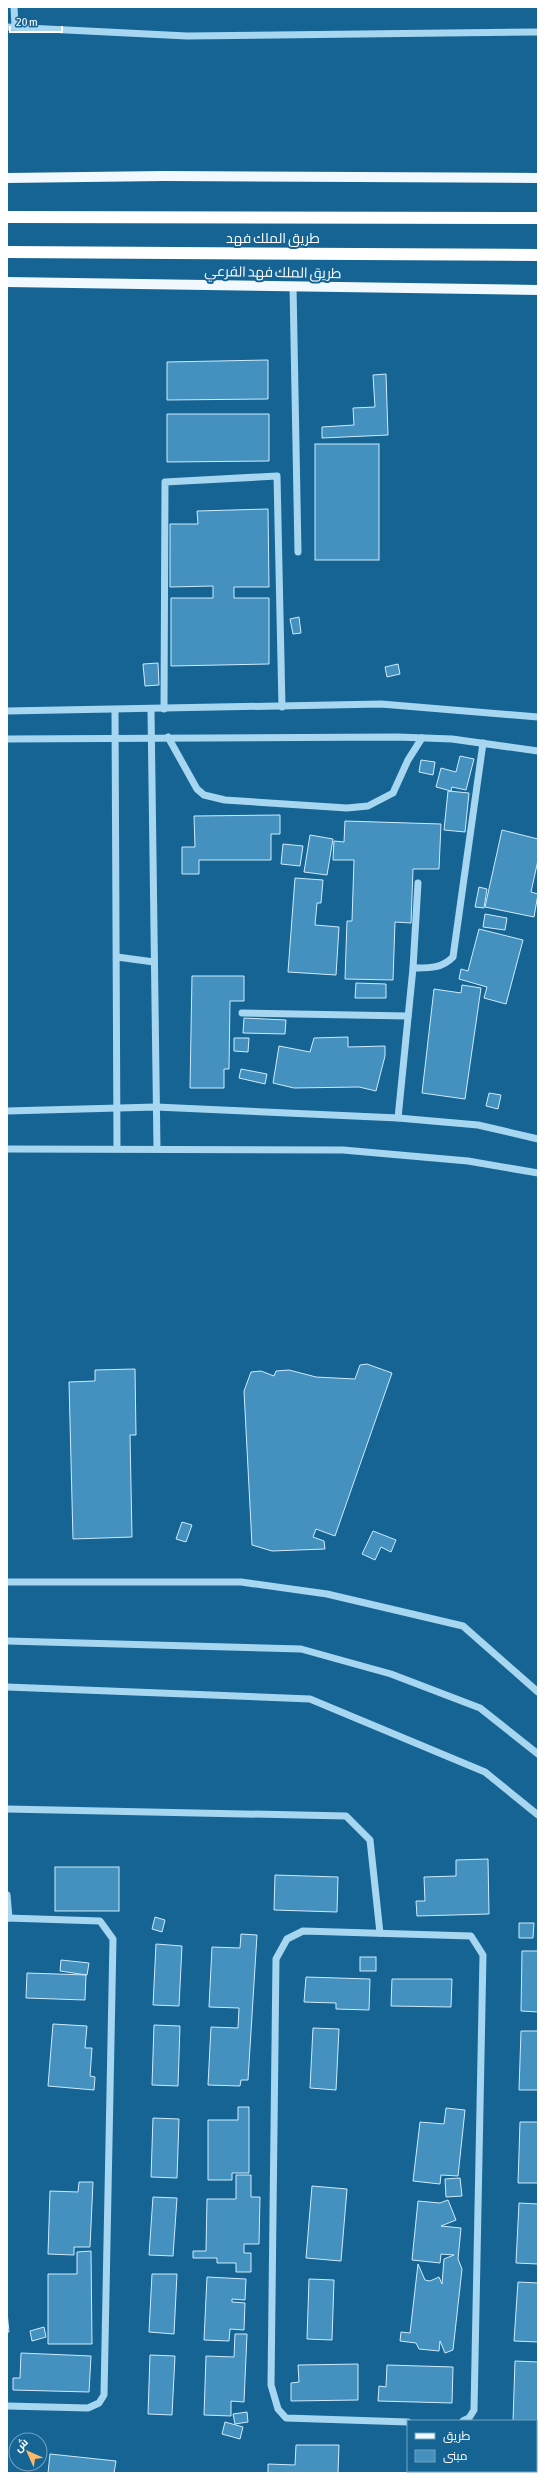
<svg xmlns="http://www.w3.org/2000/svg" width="545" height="2480" viewBox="0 0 545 2480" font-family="'Asap Condensed',Cairo,sans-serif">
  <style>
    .building { fill: #4490be; stroke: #ceebfc }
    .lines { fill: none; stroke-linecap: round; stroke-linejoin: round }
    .minor { stroke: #a7d6f1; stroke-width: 7 }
    .major { stroke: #f1f9ff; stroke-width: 10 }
    .highway { stroke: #fff; stroke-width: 12 }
    .labels { text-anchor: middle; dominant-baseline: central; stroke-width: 4; stroke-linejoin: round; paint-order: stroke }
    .street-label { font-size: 14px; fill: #fff; stroke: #166494 }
  </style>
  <rect width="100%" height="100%" fill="#166494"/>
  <!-- building -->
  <g class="building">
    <path d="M268 360V399L167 400V362Z"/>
    <path d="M386 374 388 435 322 438V427L354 425 353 408 375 407 373 375Z"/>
    <path d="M167 414H269V461L167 462Z"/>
    <rect x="315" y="444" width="64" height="116"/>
    <path d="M268 509 269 587H234V598H269V664L171 666V598H213V586L170 587V524H198L197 511Z"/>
    <path d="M299 617 301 633 293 634 290 619Z"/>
    <path d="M158 663 159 685 145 686 143 664Z"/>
    <path d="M398 664 400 674 387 677 385 667Z"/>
    <path d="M460 756 474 759 466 790 452 787 451 791 436 787 441 768 456 772Z"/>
    <path d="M421 760 435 762 433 775 419 772Z"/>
    <path d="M448 791 469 793 465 832 444 830Z"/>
    <path d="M280 815V834H271V860H199V874H182V847H195L194 816Z"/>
    <path d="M345 821 441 824 439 869H413L411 923 395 922 393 980 345 979 347 921H352L354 860H333L334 841 344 842Z"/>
    <path d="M502 830 538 839V860L531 892 538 894 534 917 485 907Z"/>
    <path d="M310 835 333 839 327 875 304 872Z"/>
    <path d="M283 844 303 846 300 866 281 864Z"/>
    <path d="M295 878 323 880 321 903H317L315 925 339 927 336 975 288 972Z"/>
    <path d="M479 887 487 889 484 908 475 907Z"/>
    <path d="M485 914 507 918 505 930 483 927Z"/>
    <path d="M479 929 523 940 506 1004 484 998 487 987 459 979 461 969 468 971Z"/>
    <path d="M192 976H244V1001H230L229 1069H224V1088H190Z"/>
    <path d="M356 983 386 984V998H355Z"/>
    <path d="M462 985 481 988 465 1099 422 1093 434 989 461 993Z"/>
    <path d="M244 1018 286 1020 285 1034 243 1033Z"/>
    <path d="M348 1037V1047L385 1046V1056L376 1091 359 1087 294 1088 273 1083 279 1046 310 1052 314 1038Z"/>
    <path d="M234 1038H249L248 1052 234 1051Z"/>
    <path d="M241 1069 267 1074 265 1084 239 1078Z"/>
    <path d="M489 1093 501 1095 498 1109 486 1106Z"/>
    <path d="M367 1364 392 1373 335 1536 316 1529 313 1537 324 1541 325 1549 272 1551 252 1545 244 1391 251 1372 261 1371 274 1376 276 1371 289 1370 316 1377 355 1379 360 1365Z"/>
    <path d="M135 1369 136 1435H130L132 1537 73 1539 69 1382 95 1381V1370Z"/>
    <path d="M182 1522 192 1525 186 1542 176 1539Z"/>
    <path d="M373 1531 396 1540 391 1552 381 1547 375 1560 362 1554Z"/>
    <path d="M488 1859 489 1914 417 1916 416 1901H425L424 1877 456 1876V1860Z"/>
    <rect x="55" y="1867" width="64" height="44"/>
    <path d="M275 1875 338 1877 337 1912 274 1910Z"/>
    <path d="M155 1917 165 1920 162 1932 152 1929Z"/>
    <path d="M519 1923H534L533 1938H519Z"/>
    <path d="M241 1934 257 1935 248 2080H241L240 2086 208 2085 211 2027 238 2028 239 2008 209 2007 212 1947 240 1948Z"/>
    <path d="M156 1944 182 1946 179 2006 153 2005Z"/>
    <path d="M522 1951H538V2012L521 2011Z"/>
    <rect x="360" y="1957" width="16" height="14"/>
    <path d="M61 1960 89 1963 87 1975 60 1971Z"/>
    <path d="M27 1973 86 1975 85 2000 26 1998Z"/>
    <path d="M306 1977 370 1979 369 2010 336 2009V2003L304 2002Z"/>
    <path d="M392 1979H452L451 2007 391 2006Z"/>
    <path d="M53 2024 87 2026 85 2048H92L90 2076 95 2077 94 2090 48 2086Z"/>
    <path d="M154 2025 180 2026 178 2086 152 2085Z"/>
    <path d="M313 2028 339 2029 336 2090 310 2088Z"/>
    <path d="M521 2031H538V2090H519Z"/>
    <path d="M238 2107H249V2173H232V2180H208V2120H238Z"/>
    <path d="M446 2108 465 2110 458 2176 441 2175 440 2184 413 2181 420 2122 444 2124Z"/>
    <path d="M153 2118 179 2119 177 2178 151 2177Z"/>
    <path d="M520 2122H538V2183H518Z"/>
    <path d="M236 2175H251V2197H260L259 2244H244V2253H251V2272H236V2263H217V2258H193V2251H206L207 2199H236Z"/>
    <path d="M460 2178 462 2196 446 2197 445 2179Z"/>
    <path d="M79 2182H93L90 2247H74V2255L48 2254 50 2191 78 2192Z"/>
    <path d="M312 2186 347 2189 341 2261 306 2258Z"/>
    <path d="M153 2197 177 2198 173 2256 149 2255Z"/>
    <path d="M448 2200 456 2220 441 2226 461 2228 458 2259 462 2269 453 2350 445 2353 440 2341 439 2351 419 2349 416 2343 400 2341 401 2332 410 2333 418 2264 425 2280 430 2281 439 2277 442 2284 444 2259 454 2255 441 2254 440 2263 412 2260 418 2201 440 2203Z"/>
    <path d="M519 2203 538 2204V2264L516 2263Z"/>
    <path d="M91 2251 92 2344H48V2274H77V2252Z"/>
    <path d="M152 2274H177L174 2334 149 2332Z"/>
    <path d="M207 2277 246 2279 245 2300 232 2299V2302L245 2303 244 2330 230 2329 229 2341 204 2340Z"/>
    <path d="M309 2279 334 2280 332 2340 307 2339Z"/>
    <path d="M518 2282 538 2283V2342L514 2341Z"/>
    <path d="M7 2312 9 2332H7Z"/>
    <path d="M44 2327 46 2337 32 2341 30 2331Z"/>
    <path d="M235 2334H247L244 2402 231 2401V2416L204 2415 206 2356 234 2357Z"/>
    <path d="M21 2353 91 2356 89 2392 13 2390V2378H20Z"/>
    <path d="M150 2355 175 2356 172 2415 148 2414Z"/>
    <path d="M515 2361 538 2362V2421H513Z"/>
    <path d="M358 2364V2400L291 2401V2383L299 2382 298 2365Z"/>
    <path d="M387 2365 453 2367 452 2403 378 2401 379 2386 386 2387Z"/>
    <path d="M247 2412 248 2422 235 2424 233 2414Z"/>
    <path d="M225 2422 243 2427 240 2439 222 2434Z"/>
    <path d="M296 2445H339L338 2473H268V2464L295 2465Z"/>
    <path d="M50 2454 116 2461 114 2473H48Z"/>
    <rect x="411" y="2471" width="62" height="2"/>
  </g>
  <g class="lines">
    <!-- minor -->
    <g class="minor">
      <path d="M14 7 15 26"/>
      <path d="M7 27 187 36 538 32"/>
      <path d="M293 286 298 552"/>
      <path d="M164 709 165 482 277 476 282 707"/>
      <path d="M115 710 117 1148"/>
      <path d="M151 710 157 1149"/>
      <path d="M7 711 381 704 538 717"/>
      <path d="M168 737 197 789 204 795 225 800 347 808 368 806 393 793 408 760 422 738"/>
      <path d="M7 739 397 737 452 739 538 751"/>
      <path d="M117 957 154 962"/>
      <path d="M413 968C429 968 441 969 453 957L483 743"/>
      <path d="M242 1013 408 1016"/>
      <path d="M7 1111 156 1107 398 1118 478 1125 538 1139"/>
      <path d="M398 1118 413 968 418 883"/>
      <path d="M7 1149 343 1150 468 1161 538 1173"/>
      <path d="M7 1582H241L327 1594 463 1626 538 1692"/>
      <path d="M7 1641 301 1649 391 1674 480 1708 538 1754"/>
      <path d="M7 1687 310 1699 485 1772 538 1815"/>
      <path d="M7 1809 346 1816 370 1840 380 1933"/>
      <path d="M7 1895 9 1918"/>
      <path d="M7 1918 100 1921 113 1939 104 2395 99 2403 88 2408 7 2406"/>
      <path d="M408 2422 286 2418 278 2409 271 2385 276 1959 287 1939 303 1931 471 1936 483 1955 474 2410 469 2418 463 2421"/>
    </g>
    <!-- major -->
    <g class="major">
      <path d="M7 178 164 176 538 178"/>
      <path d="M7 282 538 290"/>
    </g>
    <!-- highway -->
    <g class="highway">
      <path d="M7 217 538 218"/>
      <path d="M7 252 538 255"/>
    </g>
  </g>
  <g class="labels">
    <!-- street labels -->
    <g class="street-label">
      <text x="273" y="238">طريق الملك فهد</text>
      <text transform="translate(273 272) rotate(1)">طريق الملك فهد الفرعي</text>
    </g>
  </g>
  <!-- border -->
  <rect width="545" height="2480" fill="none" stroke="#ffffff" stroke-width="16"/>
  <!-- legend -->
  <rect x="407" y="2420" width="130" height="52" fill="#166494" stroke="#73a2bf"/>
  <rect x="415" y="2433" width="20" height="6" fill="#f1f9ff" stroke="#73a2bf"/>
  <text x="443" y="2440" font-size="12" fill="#ffffff">طريق</text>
  <rect x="415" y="2450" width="20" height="12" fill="#4490be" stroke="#73a2bf"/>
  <text x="443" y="2460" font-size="12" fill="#ffffff">مبنى</text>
  <!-- north arrow -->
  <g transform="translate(28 2452) rotate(315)"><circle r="19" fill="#166494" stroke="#73a2bf"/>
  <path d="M0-3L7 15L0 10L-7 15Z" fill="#ffb867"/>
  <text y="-6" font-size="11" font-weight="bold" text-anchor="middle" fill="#ffffff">ش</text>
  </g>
  <!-- scale -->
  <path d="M10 26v6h52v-6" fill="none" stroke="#ffffff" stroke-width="2"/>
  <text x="16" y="26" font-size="12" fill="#ffffff" stroke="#166494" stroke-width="3" paint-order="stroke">20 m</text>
</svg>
